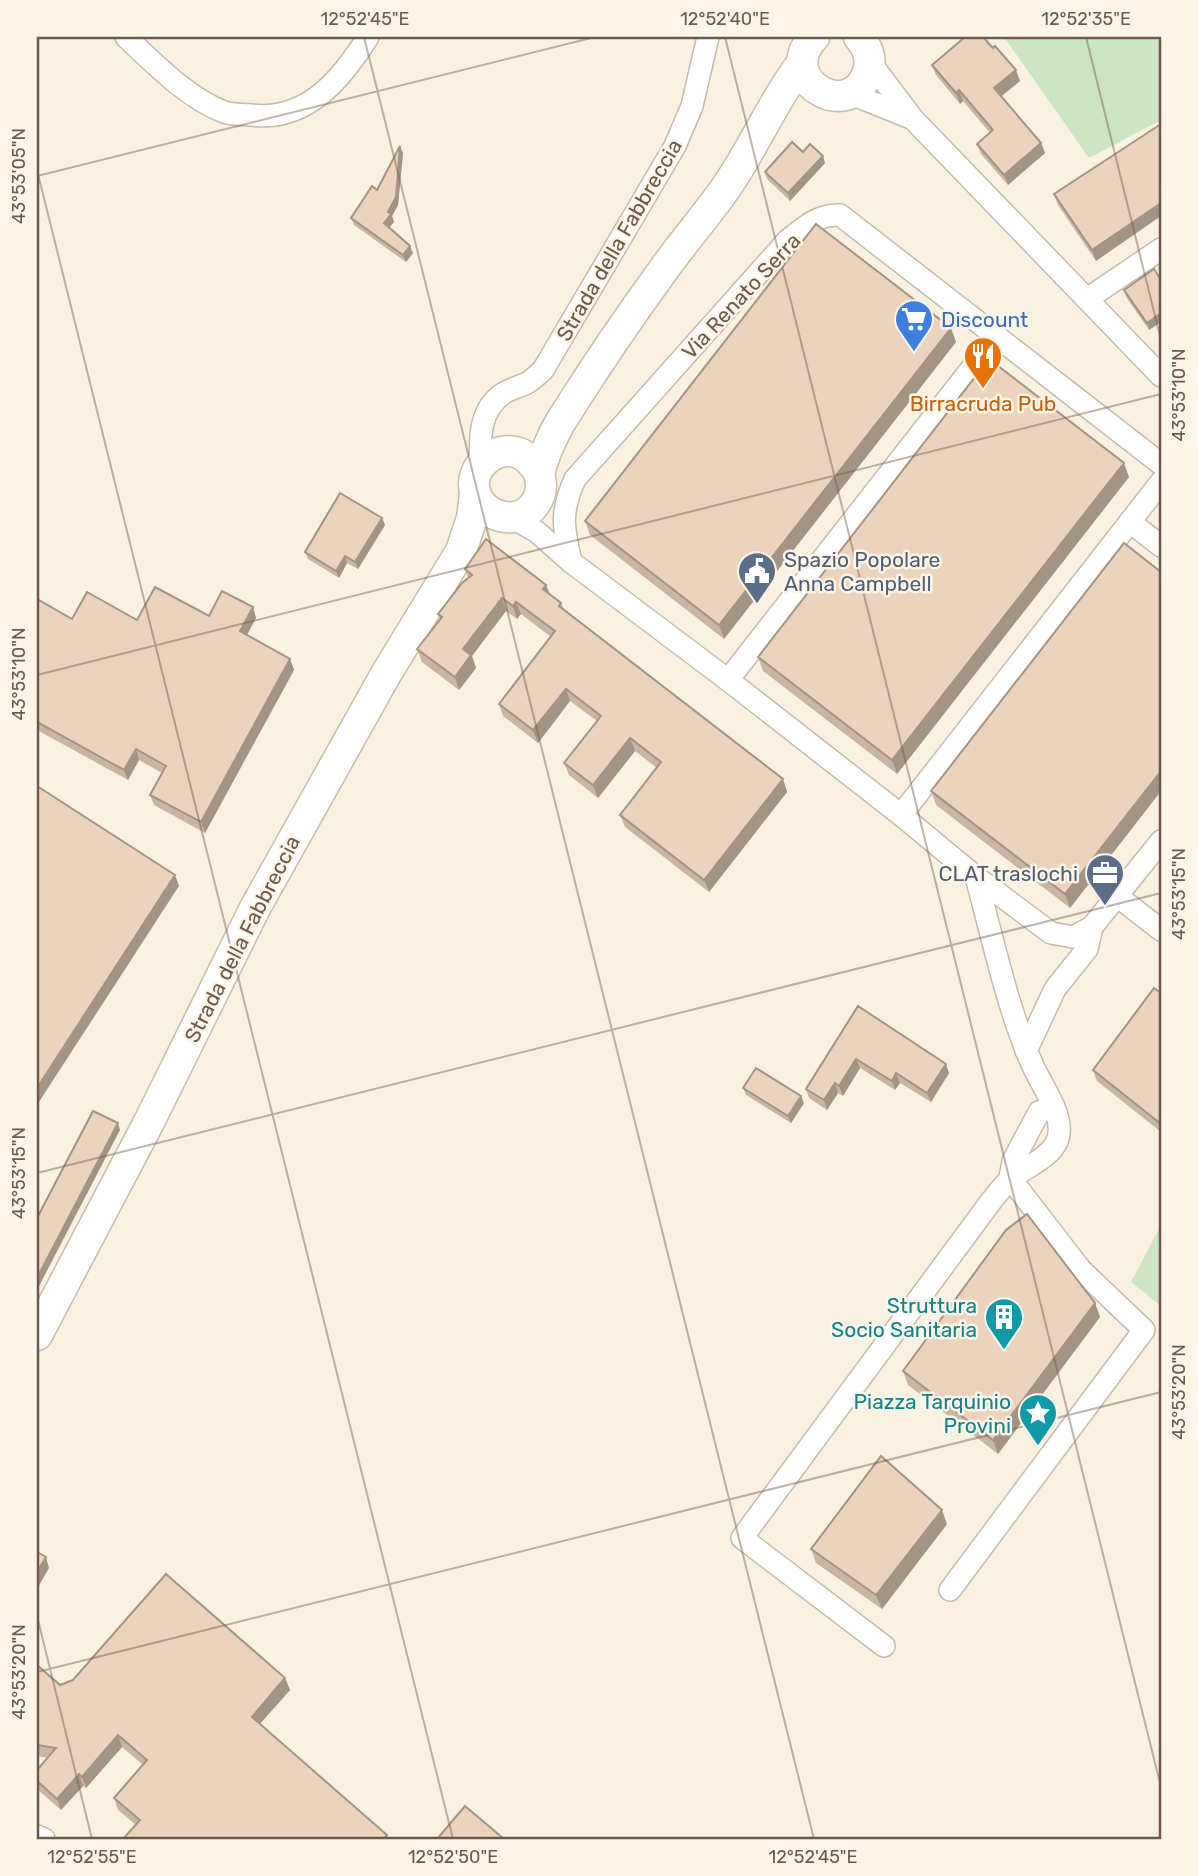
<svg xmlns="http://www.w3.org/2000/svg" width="1198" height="1876" viewBox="0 0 1198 1876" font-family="Rubik,sans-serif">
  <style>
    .green { fill: #cee5c3 }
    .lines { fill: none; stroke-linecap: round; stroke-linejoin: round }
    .street-casing { stroke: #c8baab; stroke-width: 24 }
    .secondary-casing { stroke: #cbbba9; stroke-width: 33 }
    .street { stroke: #fff; stroke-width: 21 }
    .secondary { stroke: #fff; stroke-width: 30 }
    .wall { fill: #cab5a3 }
    .shaded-wall { fill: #a49484 }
    .building { fill: #ebd3bd; stroke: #a49484; stroke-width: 2 }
    .ticks { fill: none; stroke: #6e5a4c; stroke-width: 2; stroke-opacity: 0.45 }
    .labels { text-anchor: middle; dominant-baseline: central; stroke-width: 5; stroke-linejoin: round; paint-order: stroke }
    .street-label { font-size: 21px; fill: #6e5a4c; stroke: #fdf6e8 }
    .shop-label { font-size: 21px; fill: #366cbe; stroke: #fdf6e8; text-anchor: start }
    .food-label { font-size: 21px; fill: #c56008; stroke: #fdf6e8 }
    .service-label { font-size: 21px; fill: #4e5e75; stroke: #fdf6e8; text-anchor: start }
    .culture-label { font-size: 21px; fill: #0d838f; stroke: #fdf6e8; text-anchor: end }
    .neatline { fill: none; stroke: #6e5a4c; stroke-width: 2.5 }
    .ticks-label { font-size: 18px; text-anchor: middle; fill: #6e5a4c }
  </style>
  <rect width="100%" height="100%" fill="#f9f2e3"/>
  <!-- green -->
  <g class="green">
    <path d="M1004 37H1161V120L1089 158Z"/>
    <path d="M1161 1225V1306L1131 1282Z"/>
  </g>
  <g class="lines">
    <defs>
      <g id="street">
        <path d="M126 37C155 64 186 97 224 112 232 115 242 114 251 115 306 122 341 80 368 37"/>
        <path d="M870 62 913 119 1161 376"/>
        <path d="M849 93 911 118"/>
        <path d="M1087 299 1161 249"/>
        <path d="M481 464C479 438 480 408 504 393 511 389 518 387 525 384 532 381 537 375 543 370L675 146 692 106 708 37"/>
        <path d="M513 518 537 532 571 562 728 680 901 815 976 877 1051 933 1073 937 1092 927 1161 841"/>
        <path d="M1130 522 1161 546"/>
        <path d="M571 562C563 526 560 513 575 479L788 240C805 227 818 214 840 215L1161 464"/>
        <path d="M728 680 997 336"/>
        <path d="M901 815 1161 482"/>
        <path d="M1117 896 1161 930"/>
        <path d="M1026 1051 1055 989 1087 949 1092 927"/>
        <path d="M1010 1178 1013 1161 1039 1112 1054 1107"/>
        <path d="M950 1590 1144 1330 1081 1270 1010 1178"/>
        <path d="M884 1646 742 1538 992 1200C998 1193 1005 1183 1013 1177 1027 1167 1046 1159 1055 1145 1070 1122 1042 1087 1033 1066 1007 1008 993 939 976 877"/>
        <path d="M37 1836 44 1839"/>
      </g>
      <g id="secondary">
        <path d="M814 37C775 78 845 122 866 77 873 62 869 49 859 37"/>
        <path d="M539 472C534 465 529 458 521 454 497 443 468 467 475 492 481 513 507 524 526 513 534 507 541 497 541 486 541 481 539 476 540 471 543 457 555 430 563 418 595 367 629 317 664 269 684 241 706 216 725 189 754 148 772 102 802 63"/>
        <path d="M37 1335 149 1122 255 908 386 674 461 551 472 518 475 494"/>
      </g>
    </defs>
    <!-- street casing -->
    <use href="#street" class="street-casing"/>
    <!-- secondary casing -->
    <use href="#secondary" class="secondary-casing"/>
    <!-- street -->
    <use href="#street" class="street"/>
    <!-- secondary -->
    <use href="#secondary" class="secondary"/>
  </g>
  <!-- wall -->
  <g class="wall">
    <path d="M932 65 1020 81 1001 96 1041 143 1045 153 1008 185 981 154 977 144 990 133 963 101 960 104 936 75Z"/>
    <path d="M1161 124 1096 261 1058 205 1054 194Z"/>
    <path d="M803 152 825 163 790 201 767 179 765 172Z"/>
    <path d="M403 153 398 205 392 216 394 222 389 227 413 253 406 262 354 225 351 218 377 190Z"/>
    <path d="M1161 280V322L1149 330 1126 297 1124 290Z"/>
    <path d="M956 342 724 639 590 535 585 521Z"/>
    <path d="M1129 477 897 774 763 671 758 657Z"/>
    <path d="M382 518 385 525 358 569 347 563 339 578 308 559 305 552Z"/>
    <path d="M465 569 546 585 550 595 561 603 564 609 783 779 787 792 709 892 625 827 620 815 657 768 635 751 598 798 569 775 564 763 597 721 570 701 538 743 503 716 499 704 551 637 521 614 517 619 506 611 472 656 476 668 459 690 422 662 417 649 440 620 438 614 468 578Z"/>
    <path d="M1161 572V791L1070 908 936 805 931 791Z"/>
    <path d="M37 599 72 619 137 620 209 616 253 607 256 618 247 635 290 659 294 670 205 833 154 805 150 795 162 773 139 760 128 780 37 730Z"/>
    <path d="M1161 993V1132L1097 1081 1093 1070Z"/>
    <path d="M858 1006 949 1073 931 1102 900 1083 895 1090 860 1068 843 1096 838 1093 827 1110 809 1098 806 1089Z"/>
    <path d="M743 1088 804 1103 791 1123 746 1095Z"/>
    <path d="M1095 1303 1100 1317 998 1454 908 1385 903 1371Z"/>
    <path d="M947 1524 882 1609 816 1563 811 1549Z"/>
    <path d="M37 1665 60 1685 285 1678 290 1690 260 1724 387 1835 389 1839H123L136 1825 118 1810 114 1798 143 1765 122 1747 86 1788 83 1786 61 1810 37 1789V1770L48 1758 37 1756Z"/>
  </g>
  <!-- shaded-wall -->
  <g class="shaded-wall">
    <path d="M1016 70 1020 81 998 99 994 88Z"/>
    <path d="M959 90 963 101 960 104 956 93Z"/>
    <path d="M1041 143 1045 153 1008 185 1004 175Z"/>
    <path d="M400 146 403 153 398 205 392 216 394 222 387 230 384 223 388 212Z"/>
    <path d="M823 156 825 163 790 201 788 193Z"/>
    <path d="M1161 203V216L1096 261 1092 250Z"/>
    <path d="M410 246 413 253 406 262 403 255Z"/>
    <path d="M1161 313V322L1149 330 1147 323Z"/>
    <path d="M951 328 956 342 724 639 719 625Z"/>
    <path d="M1124 463 1129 477 897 774 892 760Z"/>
    <path d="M382 518 385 525 358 569 355 562Z"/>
    <path d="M345 556 347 563 339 578 336 571Z"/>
    <path d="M546 585 551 597 543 589Z"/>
    <path d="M502 598 506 611 472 656 476 668 459 690 455 677 463 649Z"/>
    <path d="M516 602 521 614 517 619 513 606Z"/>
    <path d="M253 607 256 618 243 642 240 631Z"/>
    <path d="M290 659 294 670 205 833 201 822Z"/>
    <path d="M566 689 570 701 538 743 533 730Z"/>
    <path d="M630 738 635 751 598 798 593 785Z"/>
    <path d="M136 749 139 760 128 780 124 770Z"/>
    <path d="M1161 771V791L1070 908 1065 894Z"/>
    <path d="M783 779 787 792 709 892 704 880Z"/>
    <path d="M175 875 179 886 37 1105V1088Z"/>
    <path d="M856 1059 860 1068 843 1096 839 1086Z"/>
    <path d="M946 1064 949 1073 931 1102 927 1093Z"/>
    <path d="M896 1073 900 1083 895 1090 892 1081Z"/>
    <path d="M835 1083 838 1093 827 1110 824 1100Z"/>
    <path d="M801 1096 804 1103 791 1123 788 1116Z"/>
    <path d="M118 1123 120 1130 37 1290V1278Z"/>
    <path d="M1095 1303 1100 1317 998 1454 993 1440Z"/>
    <path d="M942 1510 947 1524 882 1609 876 1595Z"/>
    <path d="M46 1557 49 1568 37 1589V1572Z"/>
    <path d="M285 1678 290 1690 256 1728 252 1717Z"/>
    <path d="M118 1735 122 1747 86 1788 82 1777Z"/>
    <path d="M79 1774 83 1786 61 1810 57 1799Z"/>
  </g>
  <!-- building -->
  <g class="building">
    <path d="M965 37H983L993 48 995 46 1016 70 994 88 1041 143 1004 175 977 144 993 130 959 90 956 93 932 65Z"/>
    <path d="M1161 124V203L1092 250 1054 194Z"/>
    <path d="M792 142 803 152 810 144 823 156 788 193 765 172Z"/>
    <path d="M400 146 396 197 388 212 391 214 384 223 410 246 403 255 351 218 372 186 377 190Z"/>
    <path d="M816 224 951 328 719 625 585 521Z"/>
    <path d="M1154 269 1161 280V313L1147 323 1124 290Z"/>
    <path d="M989 359 1124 463 892 760 758 657Z"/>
    <path d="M340 493 382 518 355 562 345 556 336 571 305 552Z"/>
    <path d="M486 539 546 585 543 589 561 603 559 606 783 779 704 880 620 815 661 762 630 738 593 785 564 763 601 716 566 689 533 730 499 704 555 631 516 602 513 606 502 598 463 649 471 655 455 677 417 649 442 617 438 614 462 583 472 575 465 569Z"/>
    <path d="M1124 543 1161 572V771L1065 894 931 791Z"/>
    <path d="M155 587 209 616 222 591 253 607 240 631 290 659 201 822 150 795 166 766 136 749 124 770 37 722V599L72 619 87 592 137 620Z"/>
    <path d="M37 786 175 875 37 1088Z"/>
    <path d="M1154 988 1161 993V1124L1093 1070Z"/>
    <path d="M858 1006 946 1064 927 1093 896 1073 892 1081 856 1059 839 1086 835 1083 824 1100 806 1089Z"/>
    <path d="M756 1068 801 1096 788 1116 743 1088Z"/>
    <path d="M93 1111 118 1123 37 1278V1218Z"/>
    <path d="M1027 1214 1095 1303 993 1440 903 1371 1006 1230Z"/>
    <path d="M881 1456 942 1510 876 1595 811 1549Z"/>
    <path d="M37 1552 46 1557 37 1572Z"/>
    <path d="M166 1574 285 1678 252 1717 387 1835 383 1839H123L140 1820 114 1798 147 1760 118 1735 82 1777 79 1774 57 1799 37 1781V1770L56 1748 37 1745V1665L60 1685 73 1680Z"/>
    <path d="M465 1806 504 1839H437Z"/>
  </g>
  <!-- ticks -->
  <path class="ticks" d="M364 37 814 1839M725 37 1161 1787M1086 37 1161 340M37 170 453 1839M37 176 595 37M37 675 1161 394M37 1173 1161 893M37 1616 92 1839M37 1672 1161 1392"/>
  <!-- icons -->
  <defs>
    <symbol id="supermarket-pin" viewBox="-11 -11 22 30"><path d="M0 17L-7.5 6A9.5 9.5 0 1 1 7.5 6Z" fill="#3f7fe0" stroke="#fdf6e8"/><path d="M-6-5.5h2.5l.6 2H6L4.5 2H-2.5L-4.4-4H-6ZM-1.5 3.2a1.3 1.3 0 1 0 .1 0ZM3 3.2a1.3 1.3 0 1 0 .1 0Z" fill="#fff"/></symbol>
    <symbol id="restaurant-pin" viewBox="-11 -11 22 30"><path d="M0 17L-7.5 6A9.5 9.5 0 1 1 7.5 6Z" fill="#e8710a" stroke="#fdf6e8"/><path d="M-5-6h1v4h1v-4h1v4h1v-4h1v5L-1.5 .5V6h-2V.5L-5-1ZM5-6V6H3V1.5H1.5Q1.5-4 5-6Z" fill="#fff"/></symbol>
    <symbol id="civic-pin" viewBox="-11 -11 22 30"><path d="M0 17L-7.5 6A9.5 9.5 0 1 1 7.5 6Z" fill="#5c6f8a" stroke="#fdf6e8"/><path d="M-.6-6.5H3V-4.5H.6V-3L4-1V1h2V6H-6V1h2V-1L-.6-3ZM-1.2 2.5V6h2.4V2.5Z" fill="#fff"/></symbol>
    <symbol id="office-pin" viewBox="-11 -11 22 30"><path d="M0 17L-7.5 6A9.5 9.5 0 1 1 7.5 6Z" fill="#5c6f8a" stroke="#fdf6e8"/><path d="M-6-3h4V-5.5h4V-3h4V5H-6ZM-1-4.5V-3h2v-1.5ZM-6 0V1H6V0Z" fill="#fff"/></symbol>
    <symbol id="building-pin" viewBox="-11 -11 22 30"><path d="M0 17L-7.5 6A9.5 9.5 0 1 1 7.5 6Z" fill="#0f9aa8" stroke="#fdf6e8"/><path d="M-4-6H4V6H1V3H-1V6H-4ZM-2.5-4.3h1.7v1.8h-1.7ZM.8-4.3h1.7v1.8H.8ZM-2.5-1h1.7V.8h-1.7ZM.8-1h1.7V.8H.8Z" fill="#fff"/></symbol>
    <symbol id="sight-pin" viewBox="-11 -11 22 30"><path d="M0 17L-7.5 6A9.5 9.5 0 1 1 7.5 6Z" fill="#0f9aa8" stroke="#fdf6e8"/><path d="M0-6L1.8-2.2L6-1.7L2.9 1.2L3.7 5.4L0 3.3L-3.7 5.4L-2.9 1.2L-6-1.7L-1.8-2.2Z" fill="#fff"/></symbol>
  </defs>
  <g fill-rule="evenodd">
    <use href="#supermarket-pin" x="892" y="297" width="44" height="60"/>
    <use href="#restaurant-pin" x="961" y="334" width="44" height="60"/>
    <use href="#civic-pin" x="735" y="549" width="44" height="60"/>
    <use href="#office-pin" x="1083" y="851" width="44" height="60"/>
    <use href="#building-pin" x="982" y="1295" width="44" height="60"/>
    <use href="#sight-pin" x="1016" y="1391" width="44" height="60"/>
  </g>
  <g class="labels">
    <!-- street labels -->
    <g class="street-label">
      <text transform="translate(619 240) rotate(-60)">Strada della Fabbreccia</text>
      <text transform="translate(741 296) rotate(-47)">Via Renato Serra</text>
      <text transform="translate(242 939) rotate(-63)">Strada della Fabbreccia</text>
    </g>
    <!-- shop labels -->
    <g class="shop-label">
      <text x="941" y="319">Discount</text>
    </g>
    <!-- food labels -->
    <g class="food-label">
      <text x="983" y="403">Birracruda Pub</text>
    </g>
    <!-- service labels -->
    <g class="service-label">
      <text x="784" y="559">Spazio Popolare<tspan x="784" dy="24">Anna Campbell</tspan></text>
      <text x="1078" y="873" text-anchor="end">CLAT traslochi</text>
    </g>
    <!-- culture labels -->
    <g class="culture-label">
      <text x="977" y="1305">Struttura<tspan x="977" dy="24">Socio Sanitaria</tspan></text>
      <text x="1011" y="1401">Piazza Tarquinio<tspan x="1011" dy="24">Provini</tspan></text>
    </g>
  </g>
  <!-- border -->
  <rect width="1198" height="1876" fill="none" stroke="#fdf6e8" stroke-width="77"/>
  <rect x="38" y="38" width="1122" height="1800" class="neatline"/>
  <g class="ticks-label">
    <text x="365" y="25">12°52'45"E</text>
    <text x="725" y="25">12°52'40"E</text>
    <text x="1086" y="25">12°52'35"E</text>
    <text transform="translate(19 176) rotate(-90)" y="6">43°53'05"N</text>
    <text transform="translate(1179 395) rotate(-90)" y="6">43°53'10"N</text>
    <text transform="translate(19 674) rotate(-90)" y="6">43°53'10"N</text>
    <text transform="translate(1179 894) rotate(-90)" y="6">43°53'15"N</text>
    <text transform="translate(19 1173) rotate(-90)" y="6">43°53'15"N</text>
    <text transform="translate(1179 1392) rotate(-90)" y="6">43°53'20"N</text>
    <text transform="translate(19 1672) rotate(-90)" y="6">43°53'20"N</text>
    <text x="92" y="1863">12°52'55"E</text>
    <text x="453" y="1863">12°52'50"E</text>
    <text x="813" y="1863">12°52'45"E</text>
  </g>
</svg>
